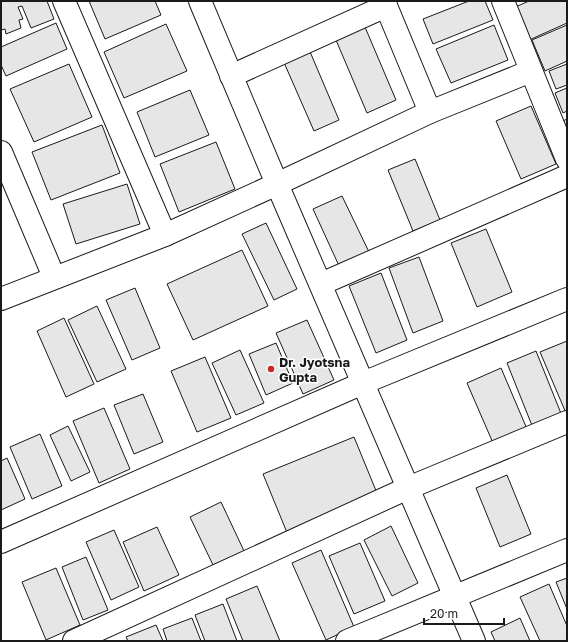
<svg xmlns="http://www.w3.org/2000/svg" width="568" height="642" viewBox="0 0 568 642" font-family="'Golos Text',sans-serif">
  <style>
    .building { fill: #e6e6e6; stroke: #1a1a1a }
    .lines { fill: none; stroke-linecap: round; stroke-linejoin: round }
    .minor-casing { stroke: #1a1a1a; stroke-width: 24 }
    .minor { stroke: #fff; stroke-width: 22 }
    .poi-dot { fill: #c62828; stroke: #fff; stroke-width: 1.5 }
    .labels { text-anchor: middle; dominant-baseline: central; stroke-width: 3; stroke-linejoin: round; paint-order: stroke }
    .poi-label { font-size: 13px; font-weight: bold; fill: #1a1a1a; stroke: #fff; text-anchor: start }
  </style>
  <rect width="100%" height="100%" fill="#fff"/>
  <!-- building -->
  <g class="building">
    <path d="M1 1H47L54 19 31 28 22 6 18 7 23 19 19 20 21 28 6 34 5 29 1 30Z"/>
    <path d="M89 1H155L161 15 105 39Z"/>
    <path d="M469 1H485L493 20 433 44 423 19Z"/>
    <path d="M529 1H567V23L527 41 511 9Z"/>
    <path d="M362 20 396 100 367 113 333 33Z"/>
    <path d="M56 23 67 49 6 76 1 65V47Z"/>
    <path d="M166 24 187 71 124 98 104 52Z"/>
    <path d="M494 25 508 60 451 83 436 49Z"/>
    <path d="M567 25V61L545 71 532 40Z"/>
    <path d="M308 47 339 120 314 131 282 58Z"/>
    <path d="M69 64 92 117 34 142 10 89Z"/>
    <path d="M567 64V85L556 89 549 71Z"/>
    <path d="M567 88V111L563 113 555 93Z"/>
    <path d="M190 90 209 135 155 157 137 112Z"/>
    <path d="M531 106 556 164 521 179 496 121Z"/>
    <path d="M567 119V135L561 122Z"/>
    <path d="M102 125 120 173 51 200 32 152Z"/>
    <path d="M216 142 235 189 179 212 160 164Z"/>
    <path d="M415 159 440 220 413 231 388 170Z"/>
    <path d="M127 184 140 224 76 244 63 204Z"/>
    <path d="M342 196 370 254 340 268 313 209Z"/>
    <path d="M266 223 297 289 274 300 242 234Z"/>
    <path d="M486 229 512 292 477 307 451 243Z"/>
    <path d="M242 250 268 306 193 340 167 284Z"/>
    <path d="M419 257 443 321 413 333 389 268Z"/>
    <path d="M381 273 407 340 376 353 349 286Z"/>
    <path d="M135 288 160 348 132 360 106 300Z"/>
    <path d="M97 306 126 369 97 382 68 320Z"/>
    <path d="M64 318 94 384 66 397 37 331Z"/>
    <path d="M307 320 334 380 303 394 276 333Z"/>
    <path d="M567 341V413H566L540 352Z"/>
    <path d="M276 343 293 383 266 395 249 354Z"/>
    <path d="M240 350 264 403 236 415 212 363Z"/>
    <path d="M536 351 562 416 533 428 507 363Z"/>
    <path d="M205 357 231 418 197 432 171 371Z"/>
    <path d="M501 368 527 429 493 443 467 383Z"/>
    <path d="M143 394 163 442 134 454 114 405Z"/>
    <path d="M104 408 130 469 99 483 73 421Z"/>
    <path d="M68 426 90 472 71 481 50 435Z"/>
    <path d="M40 434 62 486 32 499 10 447Z"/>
    <path d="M354 437 379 498 288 535 263 474Z"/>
    <path d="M7 458 25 499 1 510V461Z"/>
    <path d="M507 475 531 534 500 547 476 488Z"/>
    <path d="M221 502 244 551 213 565 190 517Z"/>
    <path d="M391 526 418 583 392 596 364 540Z"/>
    <path d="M157 527 179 575 144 591 123 542Z"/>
    <path d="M114 530 139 587 111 600 86 542Z"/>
    <path d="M360 543 385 601 354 614 329 556Z"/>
    <path d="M321 550 354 627 326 640 292 563Z"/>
    <path d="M86 557 108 610 83 620 62 567Z"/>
    <path d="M56 568 80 625 46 640 22 582Z"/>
    <path d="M567 578V609L556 582Z"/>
    <path d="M549 584 567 626V641H540L520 597Z"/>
    <path d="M257 586 280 641H243L226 599Z"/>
    <path d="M223 604 237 641H205L195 615Z"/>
    <path d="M192 618 201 641H167L163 629Z"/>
    <path d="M520 618 530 641H495L491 632Z"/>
    <path d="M156 625 163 641H128L126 637Z"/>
  </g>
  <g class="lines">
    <defs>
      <g id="minor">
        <path d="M64 1 165 235"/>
        <path d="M200 1 277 184 474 641"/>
        <path d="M384 1 430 112"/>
        <path d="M503 1 567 159"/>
        <path d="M231 76 386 6"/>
        <path d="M1 152 54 277"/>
        <path d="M321 284 567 176"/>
        <path d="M1 299 165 235 277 184 430 112 531 71"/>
        <path d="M1 542 363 383 567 299"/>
        <path d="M74 641 408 488 567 422"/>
        <path d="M347 641 567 550"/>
      </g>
    </defs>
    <!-- minor casing -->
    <use href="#minor" class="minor-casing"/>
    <!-- minor -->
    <use href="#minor" class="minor"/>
  </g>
  <!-- markers -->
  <circle class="poi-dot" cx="271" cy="369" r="4"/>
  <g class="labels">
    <!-- poi labels -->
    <g class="poi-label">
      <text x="279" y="362">Dr. Jyotsna<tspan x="279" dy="15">Gupta</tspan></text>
    </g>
  </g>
  <!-- border -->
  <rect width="568" height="642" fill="none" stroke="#1a1a1a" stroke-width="4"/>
  <!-- scale -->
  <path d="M424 618v6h80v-6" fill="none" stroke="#1a1a1a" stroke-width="2"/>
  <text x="430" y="618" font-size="12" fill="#1a1a1a" stroke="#ffffff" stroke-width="3" paint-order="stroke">20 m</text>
</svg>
